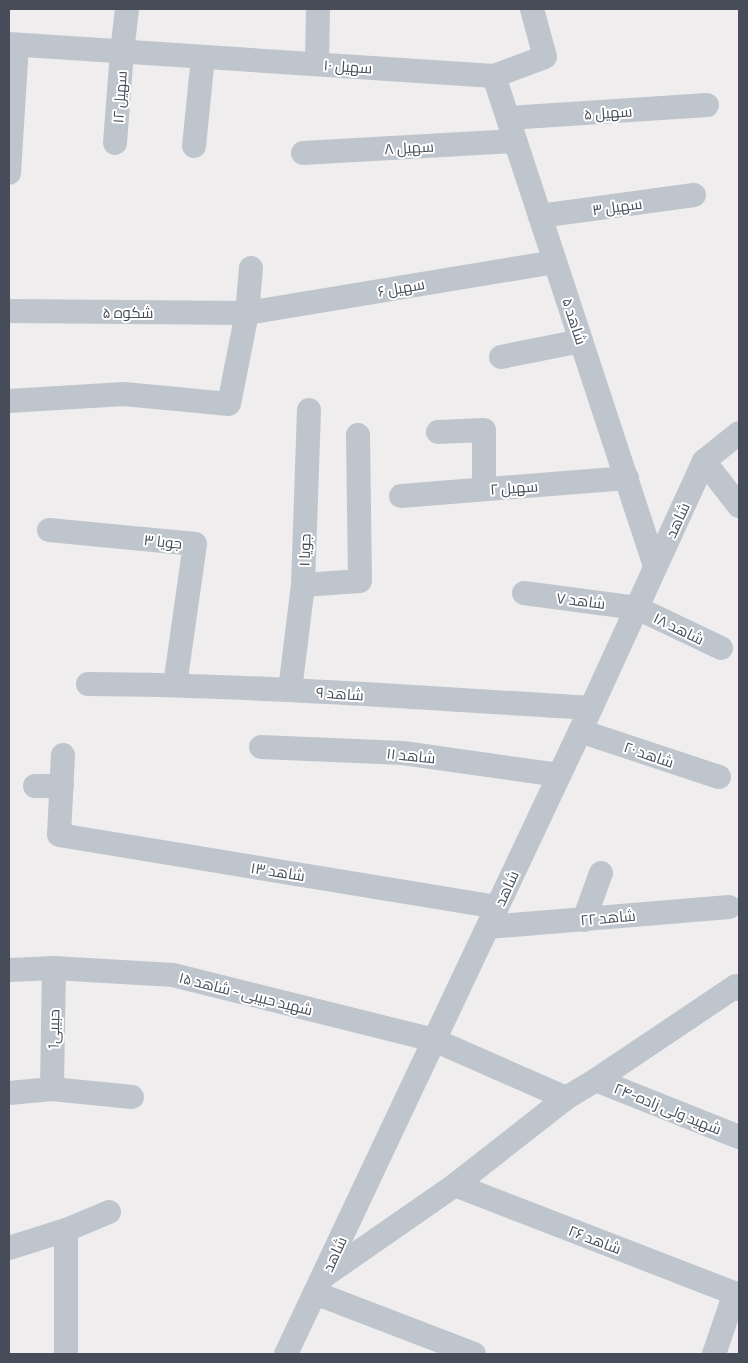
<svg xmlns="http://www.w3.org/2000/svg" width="748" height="1363" viewBox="0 0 748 1363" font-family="Barlow,Cairo,sans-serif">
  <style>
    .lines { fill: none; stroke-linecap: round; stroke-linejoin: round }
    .minor { stroke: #bfc5cd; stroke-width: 24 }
    .labels { text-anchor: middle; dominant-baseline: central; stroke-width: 4; stroke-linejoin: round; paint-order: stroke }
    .street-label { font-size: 15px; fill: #474d58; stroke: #fff }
  </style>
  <rect width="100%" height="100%" fill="#efeded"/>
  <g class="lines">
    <!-- minor -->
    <g class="minor">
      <path d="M9 44 494 76 545 57 532 9"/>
      <path d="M317 64 318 9"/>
      <path d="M494 76 655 566"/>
      <path d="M508 118 707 105"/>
      <path d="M115 143 122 52 127 9"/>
      <path d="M194 146 203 57"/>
      <path d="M303 153 515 141"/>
      <path d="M9 173 17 45"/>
      <path d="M540 216 694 195"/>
      <path d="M9 311 247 313 555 262"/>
      <path d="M501 357 581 341"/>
      <path d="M9 401 124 394 229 404 247 313 251 268"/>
      <path d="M438 432 484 430V489"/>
      <path d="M704 461 739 506"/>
      <path d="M401 496 627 478"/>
      <path d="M49 530 195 544 175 685"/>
      <path d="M303 585 360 581 358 435"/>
      <path d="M524 593 637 608 721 648"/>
      <path d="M88 684C256 685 423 698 591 708"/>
      <path d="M290 690 303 585 309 410"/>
      <path d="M580 731 719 777"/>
      <path d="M261 747 403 753 559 775"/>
      <path d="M63 755 59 835 497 907"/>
      <path d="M35 786H62"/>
      <path d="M584 920 601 873"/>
      <path d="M488 927 729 907"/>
      <path d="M9 970 54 968 173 975 434 1040 566 1098"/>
      <path d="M596 1080 739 1137"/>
      <path d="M52 1089 54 968"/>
      <path d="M9 1093 52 1089 132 1097"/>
      <path d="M455 1185 739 1295"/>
      <path d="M9 1248 66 1230 109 1212"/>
      <path d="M324 1276 455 1185 566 1098 596 1080 736 986 739 989"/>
      <path d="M315 1293 474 1354"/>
      <path d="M66 1354V1230"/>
      <path d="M286 1354 591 708 704 461 739 433"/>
      <path d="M714 1354 735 1293"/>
    </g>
  </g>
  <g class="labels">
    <!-- street labels -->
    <g class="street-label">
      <text transform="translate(348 66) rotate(4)">سهیل ۱۰</text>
      <text transform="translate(119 97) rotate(-86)">سهیل ۱۲</text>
      <text transform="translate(608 112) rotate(-4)">سهیل ۵</text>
      <text transform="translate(409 147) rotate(-3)">سهیل ۸</text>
      <text transform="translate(617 206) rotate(-8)">سهیل ۳</text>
      <text transform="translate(401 287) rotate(-10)">سهیل ۶</text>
      <text x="128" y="312">شکوه ۵</text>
      <text transform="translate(575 321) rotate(72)">شاهد ۵</text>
      <text transform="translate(514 487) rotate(-4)">سهیل ۲</text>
      <text transform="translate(677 520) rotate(-65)">شاهد</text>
      <text transform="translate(163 541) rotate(6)">جویا ۳</text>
      <text transform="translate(304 550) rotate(-88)">جویا ۱</text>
      <text transform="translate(581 600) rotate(7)">شاهد ۷</text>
      <text transform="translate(679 628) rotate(26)">شاهد ۱۸</text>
      <text transform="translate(340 693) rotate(4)">شاهد ۹</text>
      <text transform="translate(649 754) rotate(19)">شاهد ۲۰</text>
      <text transform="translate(411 755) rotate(6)">شاهد ۱۱</text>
      <text transform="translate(278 871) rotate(9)">شاهد ۱۳</text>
      <text transform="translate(506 888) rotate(-65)">شاهد</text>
      <text transform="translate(608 917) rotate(-5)">شاهد ۲۲</text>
      <text transform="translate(246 993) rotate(14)">شهید حبیبی - شاهد ۱۵</text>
      <text transform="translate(53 1029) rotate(-89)">حبیبی1</text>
      <text transform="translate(668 1108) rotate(22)">شهید ولی زاده-۲۴</text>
      <text transform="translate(595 1239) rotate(21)">شاهد ۲۶</text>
      <text transform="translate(334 1254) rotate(-65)">شاهد</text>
    </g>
  </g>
  <!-- border -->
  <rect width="748" height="1363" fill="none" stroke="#474d58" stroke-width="20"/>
</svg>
